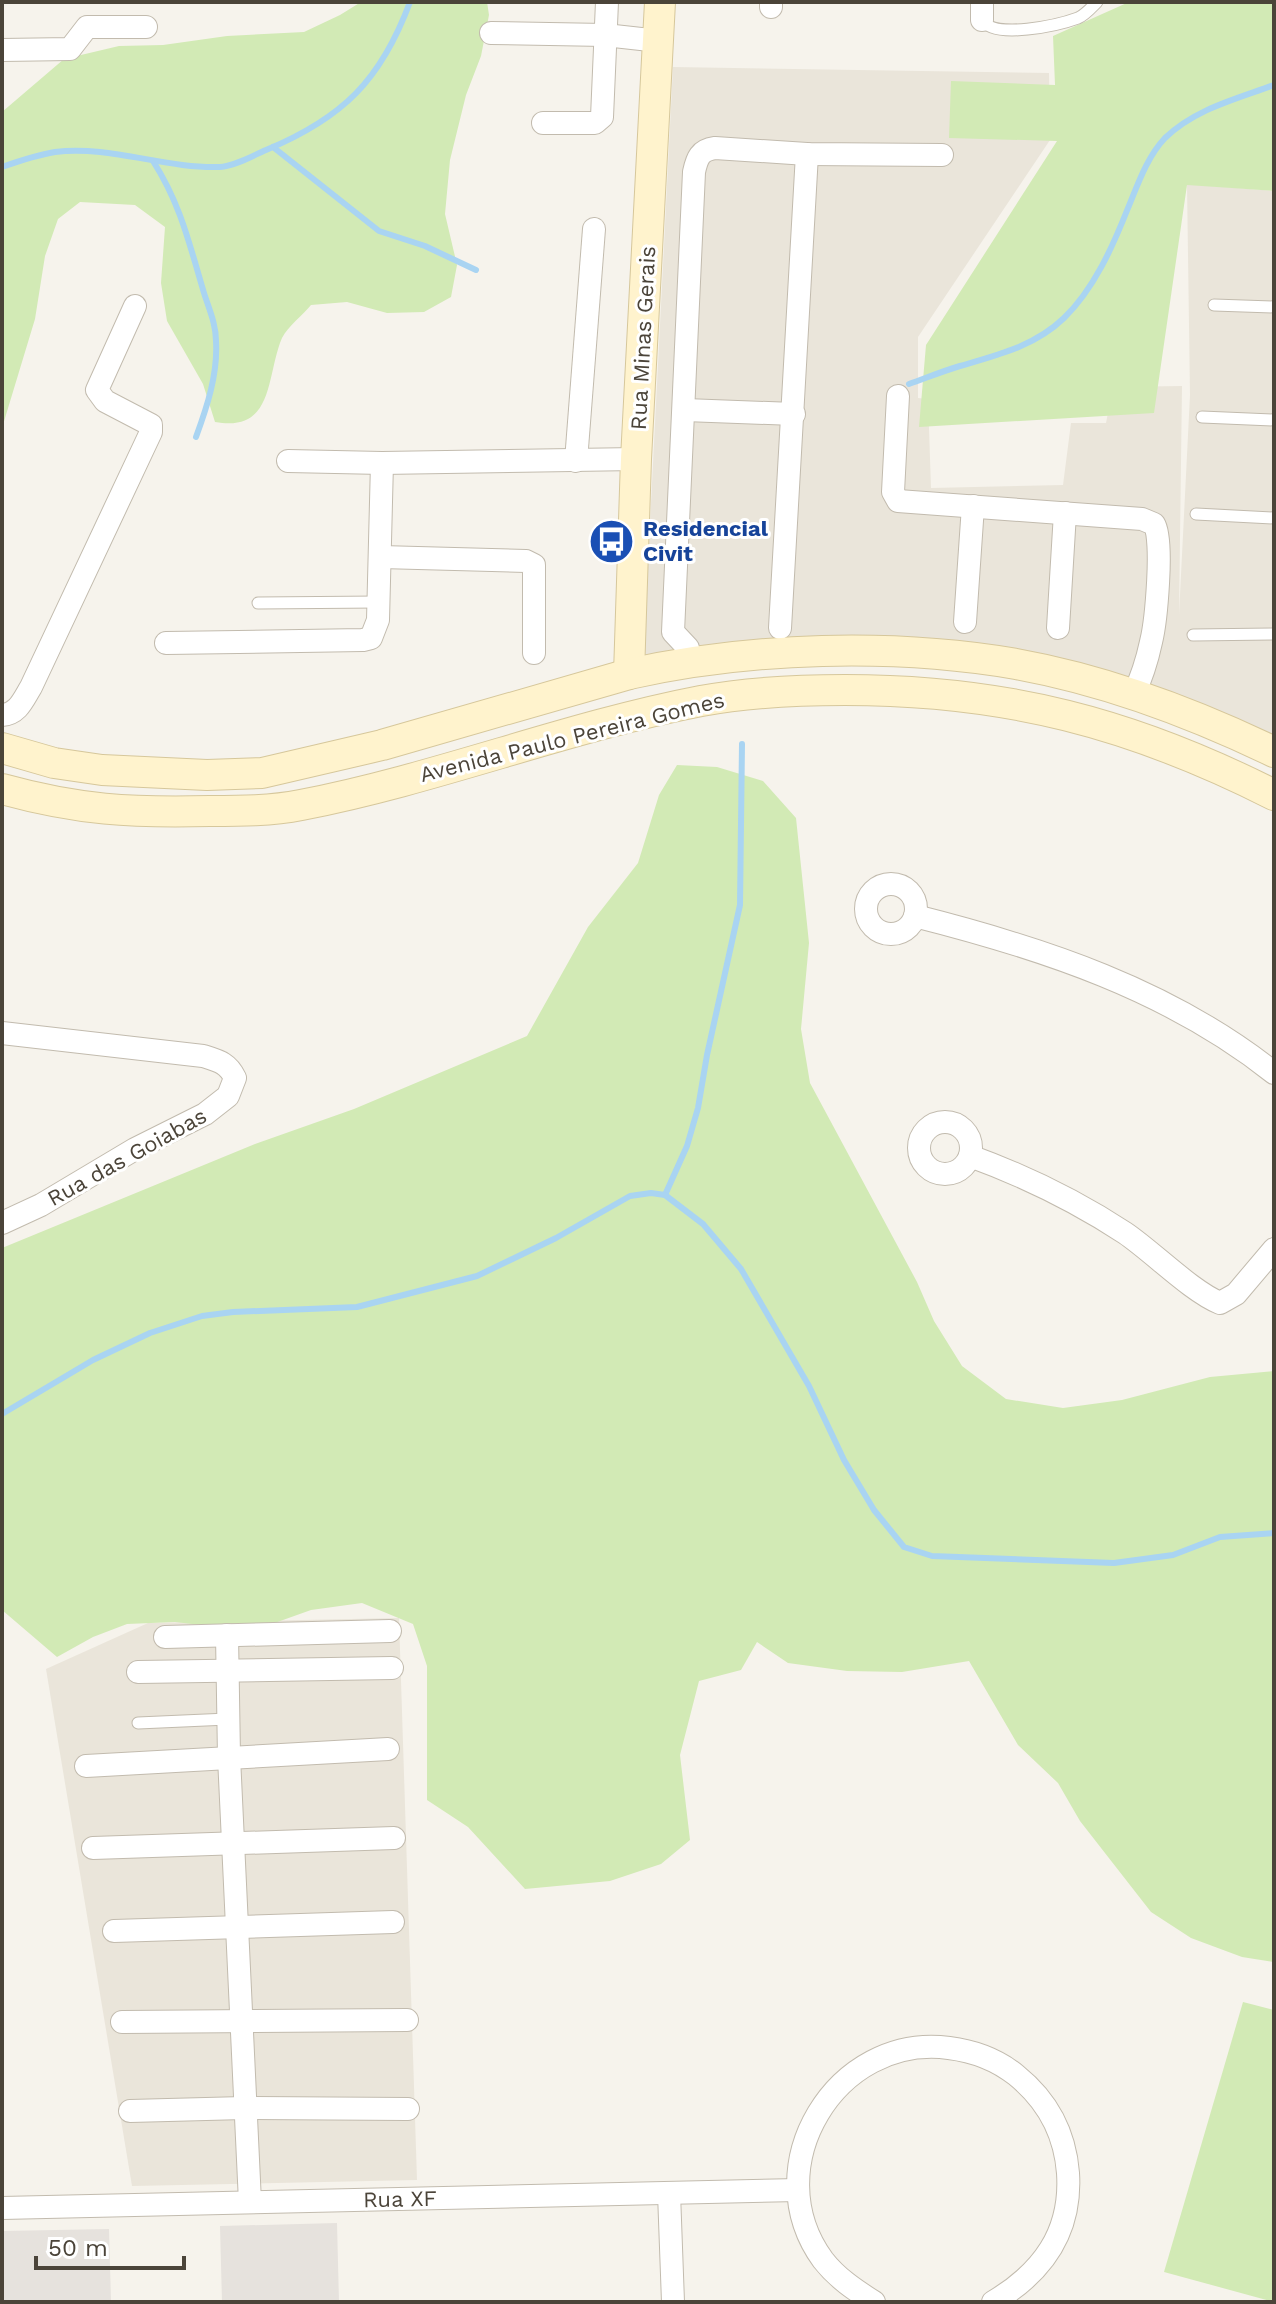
<svg xmlns="http://www.w3.org/2000/svg" width="1276" height="2304" viewBox="0 0 1276 2304" font-family="'Work Sans',sans-serif">
  <style>
    .residential { fill: #eae5da }
    .industrial { fill: #e6e2dd }
    .green { fill: #d2eab5 }
    .lines { fill: none; stroke-linecap: round; stroke-linejoin: round }
    .stream { stroke: #a9d4f2; stroke-width: 6 }
    .lane-casing { stroke: #c2bbae; stroke-width: 13 }
    .street-casing { stroke: #c2bbae; stroke-width: 24 }
    .secondary-casing { stroke: #d6c79b; stroke-width: 32 }
    .lane { stroke: #fff; stroke-width: 11 }
    .street { stroke: #fff; stroke-width: 22 }
    .secondary { stroke: #fff3cd; stroke-width: 30 }
    .labels { text-anchor: middle; dominant-baseline: central; stroke-width: 6; stroke-linejoin: round; paint-order: stroke }
    .street-label { font-size: 22px; fill: #4b4439; stroke: #fff }
    .transit-label { font-size: 22px; font-weight: bold; fill: #164399; stroke: #fff; text-anchor: start }
  </style>
  <rect width="100%" height="100%" fill="#f6f3ec"/>
  <!-- residential -->
  <g class="residential">
    <path d="M673 67 1049 73 1050 140 918 337V398L928 399 931 488 1063 485 1071 423H1106L1113 387 1182 386 1179 615 1190 395 1187 184 1274 191V735L1177 697 1014 659 643 662Z"/>
    <path d="M399 1618 417 2180 132 2186 46 1669 148 1623Z"/>
  </g>
  <!-- industrial -->
  <g class="industrial">
    <path d="M337 2223 339 2302H222L220 2226Z"/>
    <path d="M109 2229 111 2302H2V2231Z"/>
  </g>
  <!-- green -->
  <g class="green">
    <path d="M361 2H487L489 15 481 56 466 95 450 160 445 214 457 265 451 297 424 312 387 313 347 302 311 305C303 315 288 326 282 338 266 375 275 433 215 422L203 384 167 321 161 283 165 227 135 205 80 202 58 219 45 256 35 319 2 428V112L64 59 119 46 163 45 227 36 304 32 340 15Z"/>
    <path d="M1129 2H1274V191L1187 185 1154 413 919 427 926 345 1057 141 949 138 951 81 1055 85 1053 36Z"/>
    <path d="M677 765 717 767 763 781 796 818 809 943 801 1029 810 1083 917 1282 934 1321 962 1366 1006 1399 1063 1408 1122 1400 1210 1377 1274 1371V1962L1242 1957 1191 1938 1151 1912 1080 1821 1058 1783 1018 1745 969 1661 902 1672 847 1671 788 1663 757 1642 741 1670 699 1681 680 1755 690 1840 661 1864 610 1881 525 1889 468 1827 427 1800V1666L413 1624 362 1603 311 1610 269 1625 218 1627 175 1622 127 1624 93 1637 57 1657 2 1610V1248L255 1144 354 1109 527 1036 588 927 638 863 659 795Z"/>
    <path d="M1243 2002 1274 2010V2302L1164 2272Z"/>
  </g>
  <g class="lines">
    <!-- stream -->
    <g class="stream">
      <path d="M273 147 379 231 425 246 476 270"/>
      <path d="M153 161C181 205 189 243 204 293 209 309 216 324 216 341 218 374 207 407 196 437"/>
      <path d="M2 167C19 161 37 155 55 152 110 145 165 169 220 167 235 166 252 156 266 150 343 118 381 80 410 2"/>
      <path d="M909 384C926 378 943 371 960 366 998 355 1035 346 1064 318 1094 289 1113 246 1128 208 1138 184 1147 157 1165 138 1195 109 1236 99 1274 85"/>
      <path d="M665 1195 687 1146 698 1108 707 1055 740 905 742 744"/>
      <path d="M2 1414 93 1360 150 1333 202 1316 233 1312 357 1307 477 1276 556 1238 630 1196 651 1193 665 1195 703 1224 741 1269 809 1386 844 1460 874 1510 904 1547 932 1556 1114 1563 1173 1555 1220 1537 1274 1533"/>
    </g>
    <defs>
      <g id="lane">
        <path d="M982 20C994 40 1059 25 1078 18 1085 15 1091 8 1097 2"/>
        <path d="M1214 305 1274 307"/>
        <path d="M1202 417 1274 420"/>
        <path d="M1196 514 1274 518"/>
        <path d="M258 603 379 602"/>
        <path d="M1193 635 1274 634"/>
        <path d="M138 1723 228 1719"/>
      </g>
      <g id="street">
        <path d="M771 7V2"/>
        <path d="M982 20V2"/>
        <path d="M491 33 605 35 659 41"/>
        <path d="M2 50 70 49 87 27H146"/>
        <path d="M543 123H595L602 117 607 2"/>
        <path d="M898 396 893 492 898 501 1142 519 1154 524C1164 539 1156 622 1151 642 1147 661 1141 679 1133 696"/>
        <path d="M685 410 794 414"/>
        <path d="M288 461 382 463 636 459"/>
        <path d="M576 461 594 229"/>
        <path d="M381 557 526 561 534 565V653"/>
        <path d="M965 622 973 506"/>
        <path d="M780 628 807 154"/>
        <path d="M1058 628 1065 513"/>
        <path d="M166 643 363 640 371 638 378 620 382 463"/>
        <path d="M690 662 688 648 673 632 694 172C697 158 700 150 715 148L807 154 942 155"/>
        <path d="M2 715C18 714 23 700 31 687L151 432V425L105 401 97 390 135 306"/>
        <circle cx="891" cy="909" r="25"/>
        <path d="M915 916C1042 948 1170 990 1274 1073"/>
        <path d="M2 1033 203 1056C219 1061 228 1063 235 1078L228 1096 205 1114 135 1149 41 1205 2 1223"/>
        <circle cx="945" cy="1148" r="26"/>
        <path d="M970 1156C1025 1176 1076 1201 1125 1233 1153 1252 1191 1291 1220 1303L1236 1294 1274 1249"/>
        <path d="M227 1635 229 1757 250 2202"/>
        <path d="M165 1637 390 1631"/>
        <path d="M138 1672 392 1668"/>
        <path d="M86 1766 388 1749"/>
        <path d="M93 1848 394 1838"/>
        <path d="M114 1931 393 1922"/>
        <path d="M122 2022 407 2020"/>
        <path d="M130 2111 244 2108 408 2109"/>
        <path d="M669 2193 673 2302"/>
        <path d="M2 2208 798 2190"/>
        <path d="M874 2302C855 2290 837 2278 823 2260 755 2167 836 2033 949 2048 973 2051 996 2059 1016 2075 1047 2100 1065 2133 1068 2173 1072 2233 1042 2273 993 2302"/>
      </g>
      <g id="secondary">
        <path d="M629 674 636 459 660 2"/>
        <path d="M2 748 54 763 102 770 207 775 262 773 382 745 629 674C751 647 893 643 1016 664 1105 680 1193 713 1274 752"/>
        <path d="M2 789C78 810 131 813 210 811 240 811 271 811 301 805 436 779 566 727 701 701 749 692 797 690 845 690 1005 690 1132 723 1274 795"/>
      </g>
    </defs>
    <!-- lane casing -->
    <use href="#lane" class="lane-casing"/>
    <!-- street casing -->
    <use href="#street" class="street-casing"/>
    <!-- secondary casing -->
    <use href="#secondary" class="secondary-casing"/>
    <!-- lane -->
    <use href="#lane" class="lane"/>
    <!-- street -->
    <use href="#street" class="street"/>
    <!-- secondary -->
    <use href="#secondary" class="secondary"/>
  </g>
  <!-- icons -->
  <defs>
    <symbol id="bus-disc" viewBox="-11 -11 22 22"><circle r="9.5" fill="#1a4fb4" stroke="#fff"/><path d="M-5-6H5V4H4V6H2V4H-2V6H-4V4H-5ZM-3.5-4V0h7V-4ZM-3.5 1.2v1.5H-2V1.2ZM2 1.2v1.5H3.5V1.2Z" fill="#fff"/></symbol>
  </defs>
  <g fill-rule="evenodd">
    <use href="#bus-disc" x="586" y="516" width="51" height="51"/>
  </g>
  <g class="labels">
    <!-- street labels -->
    <g class="street-label">
      <text transform="translate(643 338) rotate(-87)">Rua Minas Gerais</text>
      <text transform="translate(572 737) rotate(-14)">Avenida Paulo Pereira Gomes</text>
      <text transform="translate(127 1157) rotate(-29)">Rua das Goiabas</text>
      <text transform="translate(400 2199) rotate(-1)">Rua XF</text>
    </g>
    <!-- transit labels -->
    <g class="transit-label">
      <text x="643" y="528">Residencial<tspan x="643" dy="25">Civit</tspan></text>
    </g>
  </g>
  <!-- border -->
  <rect width="1276" height="2304" fill="none" stroke="#4b4439" stroke-width="8"/>
  <!-- scale -->
  <path d="M36 2256v12h148v-12" fill="none" stroke="#4b4439" stroke-width="4"/>
  <text x="48" y="2256" font-size="24" fill="#4b4439" stroke="#ffffff" stroke-width="6" paint-order="stroke">50 m</text>
</svg>
